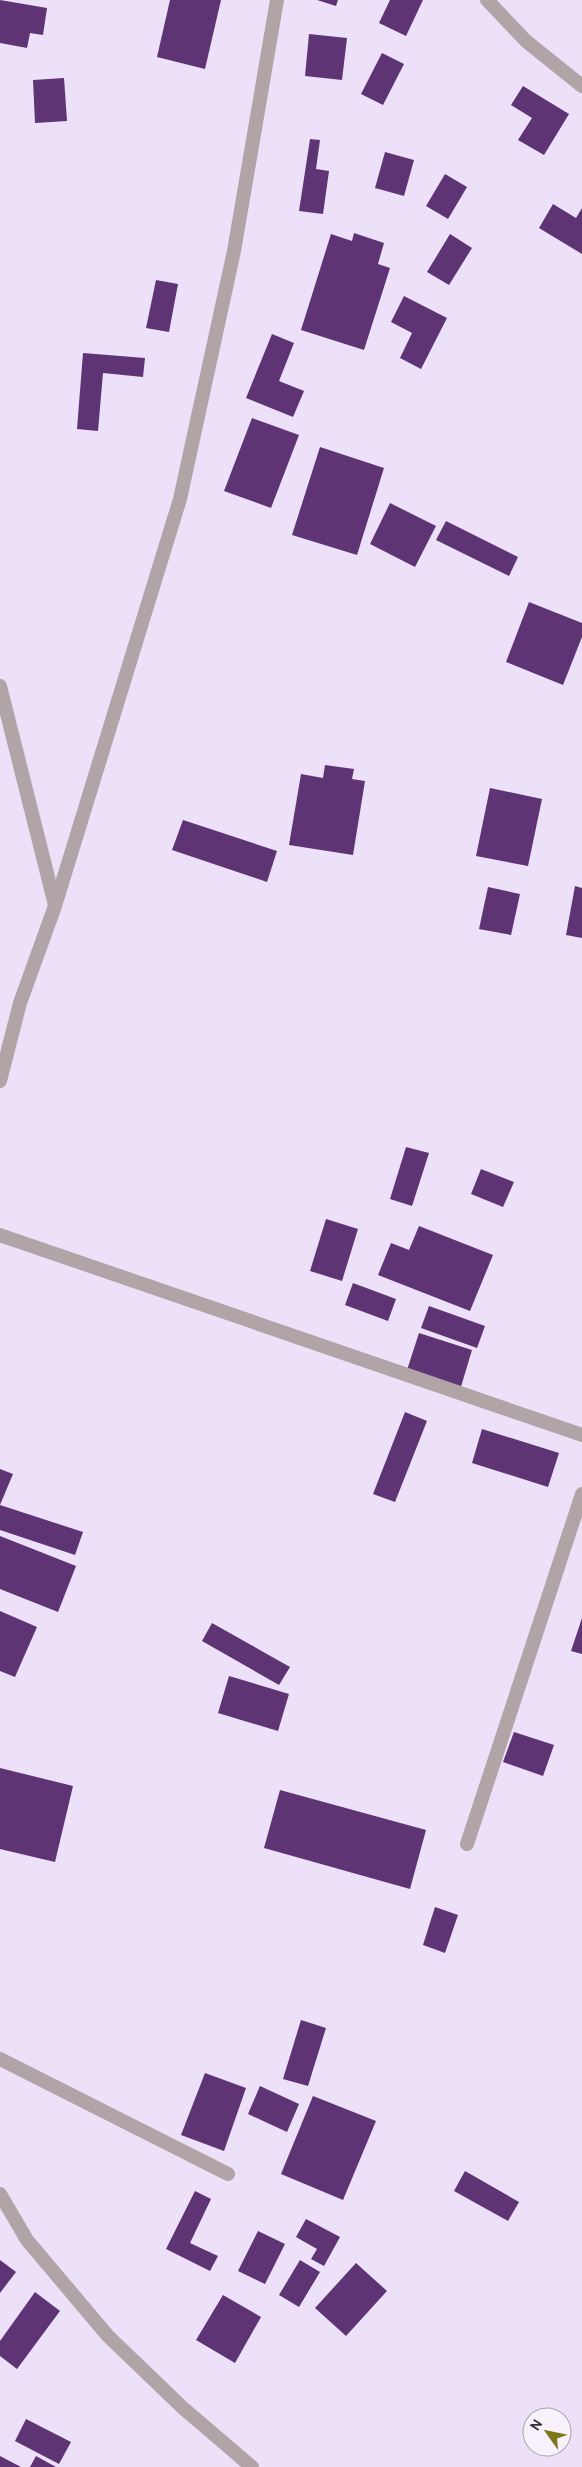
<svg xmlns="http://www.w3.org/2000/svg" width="582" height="2467" viewBox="0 0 582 2467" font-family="Overpass,sans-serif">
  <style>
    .building { fill: #5e3475 }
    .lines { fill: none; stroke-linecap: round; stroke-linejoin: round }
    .minor { stroke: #b0a4a6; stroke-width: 14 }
    .tertiary { stroke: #b0a4a6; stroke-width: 14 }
  </style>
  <rect width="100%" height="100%" fill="#ece1f9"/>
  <!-- building -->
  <g class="building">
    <path d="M0 0 47 8 43 35 30 33 27 48 0 43Z"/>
    <path d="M170 0H221L205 69 157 57Z"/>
    <path d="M317 0H338L336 6Z"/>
    <path d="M390 0H423L406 36 379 23Z"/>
    <path d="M309 34 347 38 342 80 305 76Z"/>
    <path d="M382 53 404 64 383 105 361 94Z"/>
    <path d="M64 78 67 121 35 123 33 80Z"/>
    <path d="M523 86 569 114 544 155 518 140 532 118 511 105Z"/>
    <path d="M310 139 320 140 316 169 329 171 323 214 299 211Z"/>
    <path d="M385 152 414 160 404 196 375 188Z"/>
    <path d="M445 174 467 187 448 219 426 206Z"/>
    <path d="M553 204 576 218 582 208V254L539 228Z"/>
    <path d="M354 233 384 243 378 264 390 268 364 350 301 330 331 234 352 241Z"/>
    <path d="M450 234 472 248 449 285 427 272Z"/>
    <path d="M156 280 178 284 169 332 146 328Z"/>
    <path d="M404 296 447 318 421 369 400 358 412 333 391 322Z"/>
    <path d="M272 334 294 343 279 381 304 391 293 417 246 398Z"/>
    <path d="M83 353 145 358 143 377 103 373 98 431 77 429Z"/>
    <path d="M252 418 299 435 271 508 224 491Z"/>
    <path d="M320 447 384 468 357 555 292 535Z"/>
    <path d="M390 503 436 526 415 567 370 544Z"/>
    <path d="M446 521 518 557 509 576 436 540Z"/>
    <path d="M529 602 582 623V637L563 685 506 662Z"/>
    <path d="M325 765 354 769 352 779 365 781 353 855 289 845 301 774 323 778Z"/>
    <path d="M490 788 542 799 528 866 476 856Z"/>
    <path d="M183 820 277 851 267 882 172 850Z"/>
    <path d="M575 886 582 888V938L566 935Z"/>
    <path d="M488 887 520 894 511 935 479 929Z"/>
    <path d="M406 1147 429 1153 412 1206 390 1199Z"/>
    <path d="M481 1169 514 1182 503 1207 471 1194Z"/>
    <path d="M326 1219 358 1229 342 1281 310 1271Z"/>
    <path d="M419 1226 493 1255 470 1311 378 1275 391 1243 409 1250Z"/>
    <path d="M353 1283 396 1299 388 1321 345 1305Z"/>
    <path d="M429 1306 485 1326 477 1348 421 1328Z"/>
    <path d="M419 1333 472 1350 460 1390 406 1373Z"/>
    <path d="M405 1412 427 1421 395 1502 373 1494Z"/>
    <path d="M482 1429 559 1453 548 1487 472 1463Z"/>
    <path d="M0 1469 13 1474 0 1505 83 1532 75 1555 0 1530Z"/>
    <path d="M0 1536 76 1566 58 1612 0 1589Z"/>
    <path d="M0 1611 37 1627 15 1677 0 1671Z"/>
    <path d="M582 1618V1654L571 1651Z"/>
    <path d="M212 1623 290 1667 279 1685 202 1641Z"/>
    <path d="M229 1676 289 1694 278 1731 218 1713Z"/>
    <path d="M514 1732 554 1745 543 1776 503 1762Z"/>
    <path d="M0 1768 73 1786 55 1862 0 1849Z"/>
    <path d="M280 1790 426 1830 410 1889 264 1848Z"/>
    <path d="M435 1907 458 1915 445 1953 423 1945Z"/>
    <path d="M301 2020 326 2028 308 2086 283 2079Z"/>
    <path d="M205 2073 246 2088 224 2151 181 2135Z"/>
    <path d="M260 2086 299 2104 287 2132 248 2114Z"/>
    <path d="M313 2096 376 2121 343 2200 281 2174Z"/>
    <path d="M465 2171 519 2202 508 2221 454 2191Z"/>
    <path d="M195 2191 211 2199 190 2243 218 2256 210 2271 166 2249Z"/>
    <path d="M306 2219 340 2237 324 2266 311 2259 317 2249 296 2237Z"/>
    <path d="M258 2231 285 2244 265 2284 238 2271Z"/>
    <path d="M0 2260 16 2272 0 2293Z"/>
    <path d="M300 2260 320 2272 299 2307 279 2295Z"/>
    <path d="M356 2263 387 2291 346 2336 315 2308Z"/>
    <path d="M35 2292 60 2311 17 2369 0 2356V2341Z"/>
    <path d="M223 2295 261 2317 235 2363 196 2340Z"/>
    <path d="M26 2419 71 2442 59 2464 15 2441Z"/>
    <path d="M0 2456 21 2467H0Z"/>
    <path d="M36 2456 56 2467H30Z"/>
  </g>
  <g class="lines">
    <!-- minor -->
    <g class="minor">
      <path d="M487 0 526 41 582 86"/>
      <path d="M0 1235 582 1435"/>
      <path d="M467 1844 582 1494"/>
      <path d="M0 2059 228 2174"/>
      <path d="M0 2194 27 2240 108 2336 183 2408 252 2467"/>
    </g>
    <!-- tertiary -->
    <g class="tertiary">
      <path d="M0 686 55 905"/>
      <path d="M0 1081 20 1003 55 906 180 499 234 251 277 0"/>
    </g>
  </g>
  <!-- north arrow -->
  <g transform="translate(547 2432) rotate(303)"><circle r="24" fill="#f6f1fb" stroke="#a9a4ae"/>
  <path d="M0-4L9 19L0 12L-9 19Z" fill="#7e7619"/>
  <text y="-8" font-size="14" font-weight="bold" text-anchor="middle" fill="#35313b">N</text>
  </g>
</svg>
